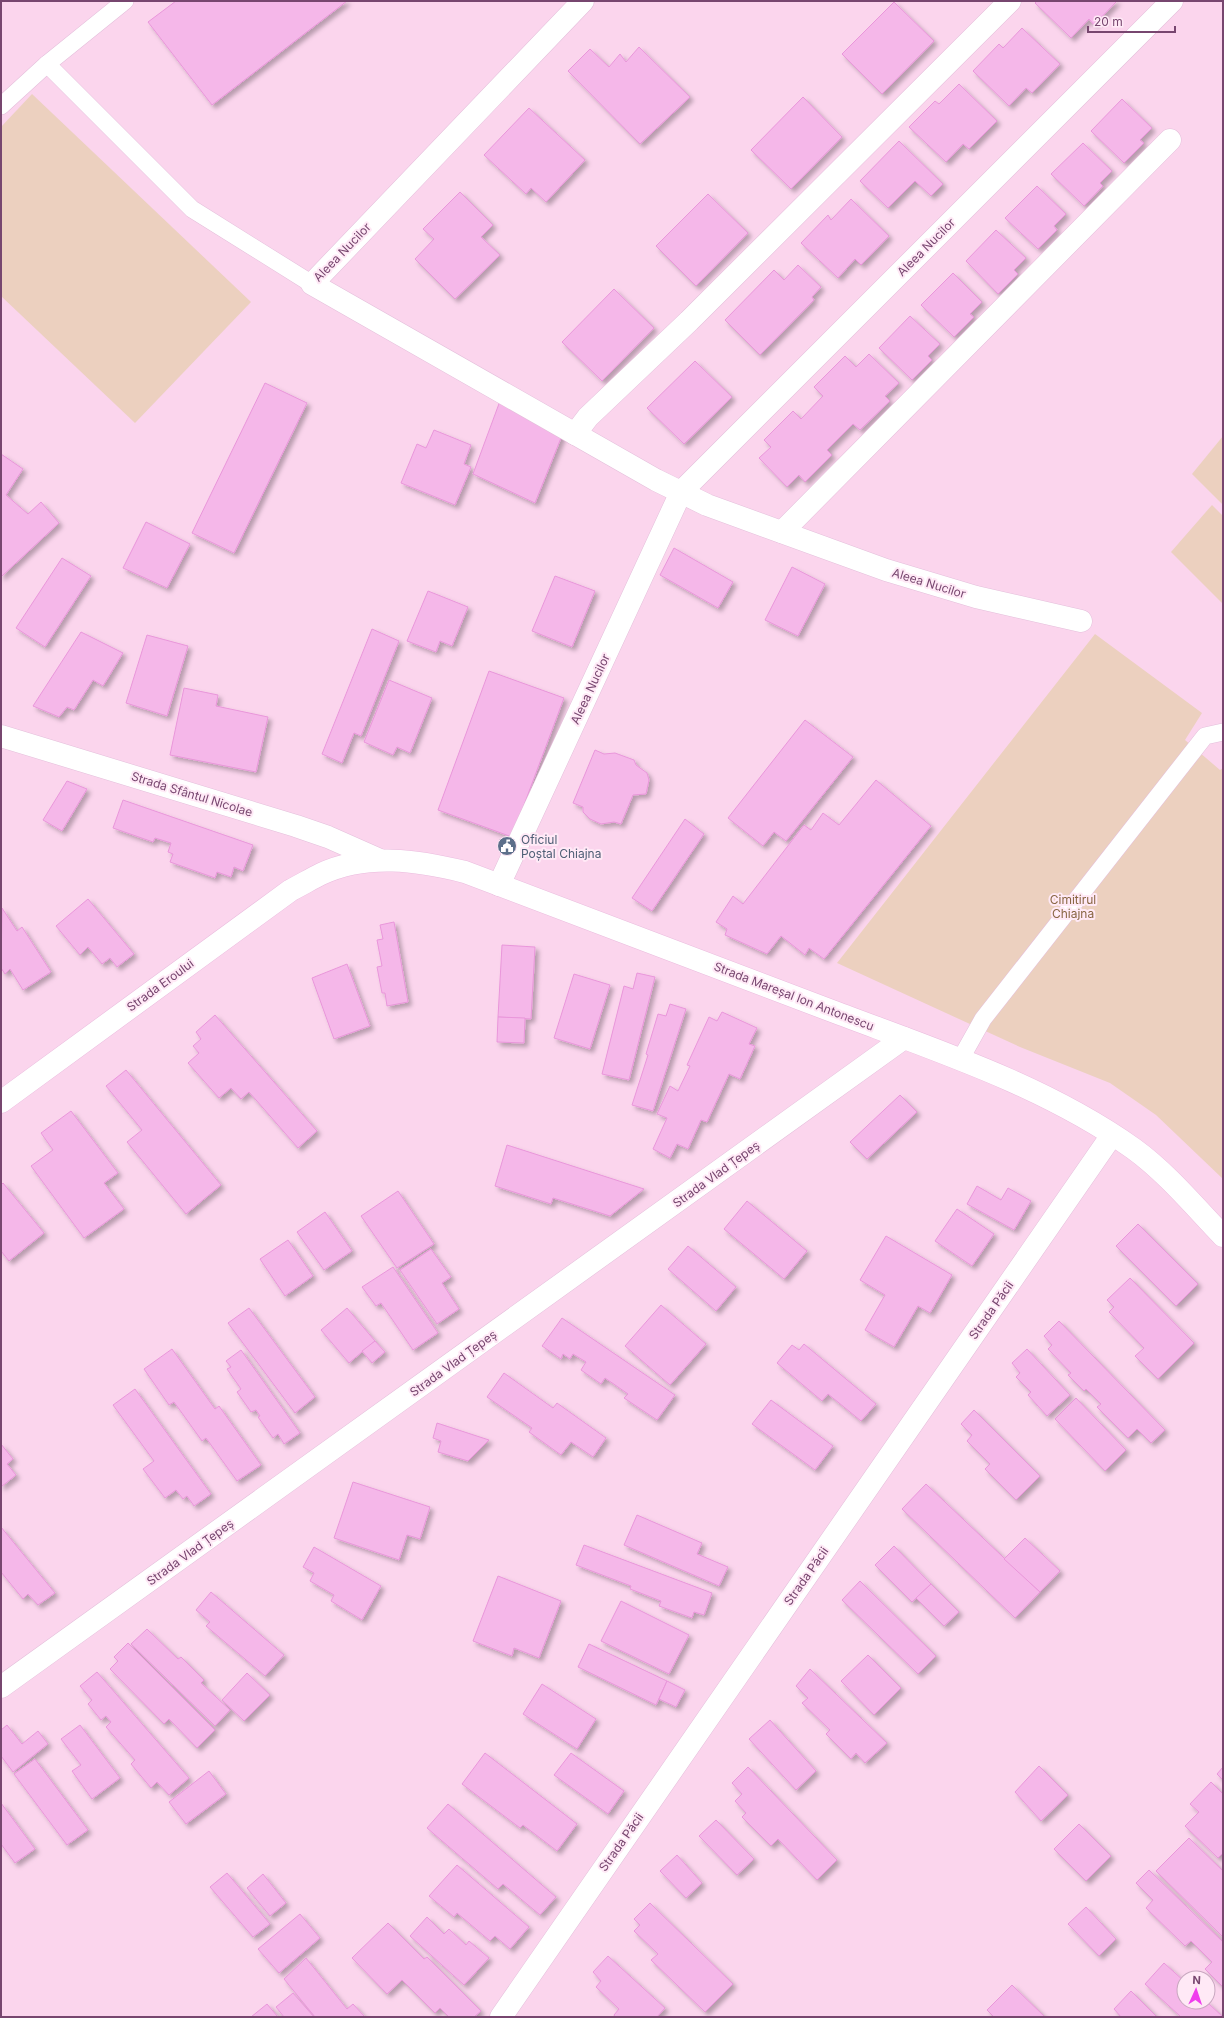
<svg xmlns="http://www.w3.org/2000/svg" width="1224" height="2018" viewBox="0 0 1224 2018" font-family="Inter,sans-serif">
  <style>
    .residential { fill: #fbd5ed; fill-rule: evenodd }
    .green { fill: #ecd0bf }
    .building { fill: #f5b7e9; stroke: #e996da; filter: url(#shadow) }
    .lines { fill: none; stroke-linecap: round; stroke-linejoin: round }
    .service-casing { stroke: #e4bfdb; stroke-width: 18 }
    .minor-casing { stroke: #e4bfdb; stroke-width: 23 }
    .tertiary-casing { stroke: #e4bfdb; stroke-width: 23 }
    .secondary-casing { stroke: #eabcde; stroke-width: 23 }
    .service { stroke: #fff; stroke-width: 17 }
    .minor { stroke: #fff; stroke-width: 22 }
    .tertiary { stroke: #fff; stroke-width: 22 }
    .secondary { stroke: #fff; stroke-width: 22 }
    .labels { text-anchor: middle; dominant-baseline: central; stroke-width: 4; stroke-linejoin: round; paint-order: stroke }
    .street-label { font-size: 12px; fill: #77466f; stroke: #ffe9f6 }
    .service-label { font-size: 12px; fill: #4e5e75; stroke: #ffe9f6; text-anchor: start }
    .park-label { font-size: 12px; fill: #896643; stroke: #ffe9f6 }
  </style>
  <defs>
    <filter id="shadow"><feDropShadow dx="3.5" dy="3.5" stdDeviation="2" flood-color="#0004"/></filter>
  </defs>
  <rect width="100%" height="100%" fill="#fee1f2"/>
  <!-- residential -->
  <path class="residential" d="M1 1H1223V436L1193 474 1223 505V2017H1ZM1184 1978H1208V2002H1184Z"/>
  <!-- green -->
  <g class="green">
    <path d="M32 94 251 302 135 423 1 296V127Z"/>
    <path d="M1223 436V505L1192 474Z"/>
    <path d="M1212 505 1223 516V604L1171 552Z"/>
    <path d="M1095 634 1202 713 1185 740 1220 770 1223 768V1179L1156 1115 1110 1083 1020 1047 837 963Z"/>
  </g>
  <!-- building -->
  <g class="building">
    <path d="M176 1H347L212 105 148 22Z"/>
    <path d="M1037 1H1117L1094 25 1089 19 1071 38 1035 3Z"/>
    <path d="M894 2 934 41 882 94 842 54Z"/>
    <path d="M1022 28 1060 64 1032 93 1026 88 1009 106 973 71 999 44 1003 48Z"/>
    <path d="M639 47 690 97 640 144 568 71 590 49 609 67 620 54 626 62Z"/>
    <path d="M959 84 997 121 969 149 963 144 946 162 909 127 935 101 939 104Z"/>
    <path d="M803 97 842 137 791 189 751 150Z"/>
    <path d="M1122 99 1152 128 1140 140 1144 143 1124 163 1091 131Z"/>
    <path d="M529 108 585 160 546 202 531 188 526 194 484 155Z"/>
    <path d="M899 141 943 184 931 196 915 181 888 208 860 181Z"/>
    <path d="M1083 143 1112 171 1100 183 1103 186 1084 206 1051 174Z"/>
    <path d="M1037 186 1066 214 1054 226 1057 230 1038 249 1005 218Z"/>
    <path d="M460 192 493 225 481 237 500 255 455 299 415 259 434 239 423 229Z"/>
    <path d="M708 194 748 233 696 286 656 246Z"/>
    <path d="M851 199 889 236 861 265 855 259 838 278 801 243 828 215 831 220Z"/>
    <path d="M996 230 1026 258 1014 270 1018 274 998 294 966 261Z"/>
    <path d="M798 265 821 287 812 297 814 300 760 355 725 320 774 270 784 280Z"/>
    <path d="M953 273 982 302 970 314 974 317 954 337 921 305Z"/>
    <path d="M614 289 654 328 602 381 562 342Z"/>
    <path d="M910 316 940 344 928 356 932 360 912 380 879 348Z"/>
    <path d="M869 354 899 383 885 396 890 401 860 430 853 424 827 450 832 455 805 482 799 475 787 487 759 458 771 447 764 440 793 411 801 419 823 396 814 387 845 356 856 367Z"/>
    <path d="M695 361 732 397 684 444 647 408Z"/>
    <path d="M265 383 307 403 234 553 192 533Z"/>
    <path d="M500 401 563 433 535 503 473 474Z"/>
    <path d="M434 430 471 445 464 464 471 467 455 505 401 483 417 444 426 448Z"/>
    <path d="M1 454 23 469 6 495 28 514 41 502 59 523 1 577Z"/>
    <path d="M146 522 190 544 167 588 123 568Z"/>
    <path d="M674 548 733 582 718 608 660 575Z"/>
    <path d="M62 558 91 576 45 647 16 628Z"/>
    <path d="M792 567 825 584 798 636 765 620Z"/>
    <path d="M555 576 595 591 572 647 532 631Z"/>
    <path d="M428 591 468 607 452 646 440 641 436 652 407 641Z"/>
    <path d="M372 629 399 641 361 736 354 733 342 763 322 754Z"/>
    <path d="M81 632 123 653 103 686 93 680 74 710 67 707 59 717 33 706Z"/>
    <path d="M147 635 188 646 167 716 126 703Z"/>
    <path d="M489 671 564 698 512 837 438 810Z"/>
    <path d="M389 680 432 698 410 753 397 747 393 755 364 742Z"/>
    <path d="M184 688 218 695 216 706 268 717 256 772 170 755Z"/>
    <path d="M805 720 853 757 786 841 774 832 763 846 728 818Z"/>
    <path d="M595 750 604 754 615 753 634 760 636 765 647 773 649 780 646 794 633 795 621 824 614 822 601 824 590 819 583 812V807L573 803Z"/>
    <path d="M876 780 931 826 824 959 809 948 805 955 781 936 767 954 725 935 727 929 716 922 733 896 743 904 804 825 811 830 823 813 839 825Z"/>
    <path d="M67 781 87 789 62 831 43 820Z"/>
    <path d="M123 800 253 845 243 871 234 867 231 877 217 872 215 878 170 862 173 854 168 852 171 843 155 838 153 842 113 828Z"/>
    <path d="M685 819 704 834 652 911 632 898Z"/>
    <path d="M88 899 134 954 117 967 110 958 102 964 88 947 80 955 56 926Z"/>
    <path d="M2 908 17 931 22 927 51 972 23 990 10 969 5 974 1 968Z"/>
    <path d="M394 922 408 1002 387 1006 385 993H382L377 967 382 966 377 940 383 939 380 925Z"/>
    <path d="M502 945 535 947 531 1019 498 1017Z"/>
    <path d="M347 964 370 1026 334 1039 312 978Z"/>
    <path d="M637 973 655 977 629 1080 602 1074 624 986 633 989Z"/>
    <path d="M574 974 610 985 590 1049 554 1038Z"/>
    <path d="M670 1004 686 1009 653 1111 632 1105 648 1055 646 1054 658 1014 666 1016Z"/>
    <path d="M722 1012 757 1028 749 1044 755 1046 740 1079 729 1074 707 1122 701 1120 688 1149 677 1144 670 1158 653 1149 667 1118 657 1114 670 1086 678 1091 690 1066 687 1065 709 1017 717 1021Z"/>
    <path d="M215 1015 317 1131 298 1148 249 1092 241 1099 231 1088 219 1098 188 1063 199 1053 193 1046 201 1039 196 1032Z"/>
    <path d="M498 1017 525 1018 524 1043 497 1042Z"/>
    <path d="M126 1070 221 1185 186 1214 127 1142 142 1130 106 1086Z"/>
    <path d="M900 1095 917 1112 867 1159 850 1142Z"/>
    <path d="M71 1111 118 1173 104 1183 124 1209 84 1238 31 1166 53 1150 41 1133Z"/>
    <path d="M507 1145 644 1189 610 1216 553 1198 551 1204 495 1186Z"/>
    <path d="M3 1183 44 1233 9 1261 1 1251V1185Z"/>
    <path d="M977 1186 1001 1200 1008 1188 1031 1201 1014 1230 967 1204Z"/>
    <path d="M398 1191 434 1244 397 1268 361 1216Z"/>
    <path d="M747 1201 807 1251 784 1279 724 1229Z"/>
    <path d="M957 1209 994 1234 972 1266 935 1241Z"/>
    <path d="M325 1212 352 1251 324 1270 297 1232Z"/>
    <path d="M1138 1224 1198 1284 1176 1306 1116 1246Z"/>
    <path d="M886 1236 952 1275 930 1313 918 1306 894 1347 865 1330 885 1295 860 1280Z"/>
    <path d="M288 1240 313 1276 285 1296 260 1259Z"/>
    <path d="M688 1246 736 1287 716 1311 668 1269Z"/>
    <path d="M431 1249 451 1277 442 1283 459 1309 437 1324 400 1270Z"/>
    <path d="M393 1267 438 1333 413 1350 381 1303 376 1306 362 1287Z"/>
    <path d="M1130 1278 1194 1343 1158 1379 1135 1356 1144 1348 1109 1312 1114 1307 1107 1300Z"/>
    <path d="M661 1305 706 1344 670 1385 625 1346Z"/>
    <path d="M249 1308 315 1397 295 1413 228 1323Z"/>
    <path d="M347 1308 375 1341 349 1363 321 1330Z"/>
    <path d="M562 1318 675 1395 657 1420 624 1398 628 1394 605 1378 601 1384 581 1370 586 1362 573 1354 570 1359 563 1354 561 1359 542 1346Z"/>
    <path d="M1059 1321 1165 1430 1151 1443 1137 1429 1128 1438 1097 1407 1101 1404 1086 1389 1084 1391 1068 1375 1071 1373 1048 1349 1052 1345 1044 1336Z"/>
    <path d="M375 1341 385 1352 372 1363 362 1351Z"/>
    <path d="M804 1344 876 1404 861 1421 828 1394 822 1401 777 1363 792 1345 799 1350Z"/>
    <path d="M172 1349 215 1409 219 1406 261 1465 237 1481 206 1438 202 1441 174 1402 169 1405 144 1369Z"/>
    <path d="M1027 1349 1070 1395 1047 1416 1028 1395 1031 1392 1016 1377 1020 1373 1012 1363Z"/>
    <path d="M241 1350 300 1433 284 1444 278 1434 273 1438 258 1417 260 1416 256 1410 251 1412 237 1392 241 1389 227 1369 231 1367 226 1361Z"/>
    <path d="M504 1373 553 1408 557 1403 606 1438 593 1457 571 1442 561 1455 529 1432 532 1428 487 1397Z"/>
    <path d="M135 1389 211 1494 194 1506 187 1496 183 1499 176 1490 165 1498 143 1469 154 1461 113 1405Z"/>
    <path d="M1076 1398 1126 1450 1105 1471 1055 1419Z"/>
    <path d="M771 1400 833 1446 815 1470 752 1424Z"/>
    <path d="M974 1410 1040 1476 1016 1500 985 1469 990 1464 967 1441 972 1435 961 1424Z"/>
    <path d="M437 1423 489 1440 468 1461 438 1452 441 1441 433 1438Z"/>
    <path d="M1 1444 13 1459 7 1464 16 1475 1 1487Z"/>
    <path d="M353 1482 430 1507 420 1539 407 1535 399 1560 334 1538Z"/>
    <path d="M926 1484 1040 1592 1015 1618 902 1509Z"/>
    <path d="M637 1515 702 1543 697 1554 728 1567 719 1586 624 1545Z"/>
    <path d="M1 1527 55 1593 38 1605 28 1594 23 1599 1 1572Z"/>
    <path d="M1025 1538 1060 1571 1040 1592 1004 1559Z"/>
    <path d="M584 1545 712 1593 704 1615 694 1612 692 1618 659 1606 661 1601 630 1589 631 1586 576 1565Z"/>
    <path d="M894 1546 931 1584 912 1602 875 1565Z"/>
    <path d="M314 1547 381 1586 362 1620 331 1601 334 1595 310 1581 314 1573 303 1567Z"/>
    <path d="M498 1576 561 1601 539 1658 514 1648 512 1656 473 1641Z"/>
    <path d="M860 1581 936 1656 918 1674 842 1600Z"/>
    <path d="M931 1584 959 1612 944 1626 916 1598Z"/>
    <path d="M211 1592 284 1655 265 1676 206 1626 210 1622 196 1610Z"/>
    <path d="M621 1601 689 1635 669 1674 601 1641Z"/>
    <path d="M147 1629 178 1659 181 1657 204 1680 201 1683 230 1710 215 1726 131 1644Z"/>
    <path d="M128 1643 215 1730 197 1748 169 1719 164 1724 110 1669 118 1661 114 1657Z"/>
    <path d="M589 1644 667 1681 656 1705 578 1667Z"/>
    <path d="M868 1655 901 1688 874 1715 841 1681Z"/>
    <path d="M810 1669 887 1743 865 1763 856 1753 851 1759 826 1734 830 1730 802 1703 808 1698 796 1686Z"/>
    <path d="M97 1672 189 1778 169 1795 157 1782 151 1788 131 1764 135 1760 106 1727 111 1722 106 1716 101 1720 88 1704 92 1700 80 1686Z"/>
    <path d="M247 1673 270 1695 244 1721 222 1700Z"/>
    <path d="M667 1681 685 1690 676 1707 659 1699Z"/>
    <path d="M542 1684 596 1719 577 1749 523 1714Z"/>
    <path d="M770 1720 816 1771 796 1790 749 1739Z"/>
    <path d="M7 1725 22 1744 38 1731 48 1744 13 1772 1 1756V1730Z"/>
    <path d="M80 1725 120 1778 92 1799 72 1771 81 1765 61 1739Z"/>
    <path d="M485 1753 577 1824 557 1851 523 1825 520 1828 462 1784Z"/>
    <path d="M571 1753 624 1791 608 1814 554 1775Z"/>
    <path d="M35 1759 88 1830 67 1845 14 1774Z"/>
    <path d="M1039 1766 1068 1795 1041 1821 1015 1792Z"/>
    <path d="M748 1767 837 1860 817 1880 778 1839 771 1846 742 1817 746 1813 735 1801 742 1794 732 1783Z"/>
    <path d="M1223 1767V1780L1217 1774Z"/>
    <path d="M209 1771 226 1794 186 1824 169 1802Z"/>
    <path d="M1211 1782 1223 1794V1853L1218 1858 1185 1826 1199 1812 1190 1804Z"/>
    <path d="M1 1803 35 1849 15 1863 1 1844Z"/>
    <path d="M448 1804 556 1897 540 1915 503 1884 498 1889 427 1828Z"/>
    <path d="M716 1820 754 1859 737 1875 699 1836Z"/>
    <path d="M1079 1824 1111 1856 1086 1881 1054 1849Z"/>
    <path d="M1189 1838 1223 1871V1937L1156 1871Z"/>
    <path d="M677 1855 702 1883 686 1898 660 1871Z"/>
    <path d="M457 1865 529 1927 510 1949 495 1936 490 1941 457 1913 454 1917 429 1896Z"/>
    <path d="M1149 1870 1223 1942V1987L1205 1969 1212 1962 1191 1941 1185 1946 1146 1908 1153 1900 1136 1883Z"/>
    <path d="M227 1873 270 1924 253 1937 210 1887Z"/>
    <path d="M263 1874 286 1903 270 1916 247 1888Z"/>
    <path d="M650 1903 733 1984 705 2012 651 1960 658 1954 634 1931 640 1925 634 1919Z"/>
    <path d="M1086 1907 1116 1939 1099 1956 1068 1924Z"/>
    <path d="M300 1914 320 1938 279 1973 258 1949Z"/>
    <path d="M427 1917 444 1934 449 1929 466 1945 469 1941 489 1958 464 1985 410 1936Z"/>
    <path d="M388 1923 424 1959 427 1957 481 2011 474 2017H449L440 2008 435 2013 402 1980 387 1994 352 1958Z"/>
    <path d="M608 1956 665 2008 657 2017H615L614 2015 619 2009 596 1987 601 1981 593 1972Z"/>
    <path d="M306 1958 347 2009 353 2004 365 2017H315L284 1979Z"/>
    <path d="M1164 1963 1184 1981V2002H1207L1223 2017H1181L1145 1984Z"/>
    <path d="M1012 1985 1045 2017H994L987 2010Z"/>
    <path d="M1131 1991 1157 2017H1121L1114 2009Z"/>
    <path d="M293 1993 314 2017H284L276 2007Z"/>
    <path d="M267 2004 278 2017H251Z"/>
  </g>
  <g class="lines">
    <defs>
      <g id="service">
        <path d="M47 64 192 209 312 284"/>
        <path d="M1 106 47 64 125 1"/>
        <path d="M960 1060 983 1019 1205 736 1223 732"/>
      </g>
      <g id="minor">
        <path d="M583 1 312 284 656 480 707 505 886 570 976 597 1081 621"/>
        <path d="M575 434 588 417 689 321 1010 1"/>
        <path d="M782 532 1170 140"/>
        <path d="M1 736 296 826 328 837 380 860"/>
        <path d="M499 885 681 492 1172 1"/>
        <path d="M501 2017 1112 1135"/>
      </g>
      <path id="tertiary" d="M1 1687 904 1038"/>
      <path id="secondary" d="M1 1102 291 890C301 885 311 879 321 874 367 853 417 860 465 872 587 918 710 965 832 1011 935 1050 1044 1085 1134 1149 1167 1173 1195 1207 1223 1236"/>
    </defs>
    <!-- service casing -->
    <use href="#service" class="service-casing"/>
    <!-- minor casing -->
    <use href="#minor" class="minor-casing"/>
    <!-- tertiary casing -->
    <use href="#tertiary" class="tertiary-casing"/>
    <!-- secondary casing -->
    <use href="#secondary" class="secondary-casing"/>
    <!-- service -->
    <use href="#service" class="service"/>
    <!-- minor -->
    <use href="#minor" class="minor"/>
    <!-- tertiary -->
    <use href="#tertiary" class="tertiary"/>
    <!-- secondary -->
    <use href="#secondary" class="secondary"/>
  </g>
  <!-- icons -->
  <defs>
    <symbol id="civic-disc" viewBox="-11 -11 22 22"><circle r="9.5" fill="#5c6f8a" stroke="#ffe9f6"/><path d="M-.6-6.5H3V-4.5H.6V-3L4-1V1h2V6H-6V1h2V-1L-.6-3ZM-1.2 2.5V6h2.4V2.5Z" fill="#fff"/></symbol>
  </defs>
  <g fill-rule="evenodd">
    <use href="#civic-disc" x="496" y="835" width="22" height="22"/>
  </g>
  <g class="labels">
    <!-- street labels -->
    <g class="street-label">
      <text transform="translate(926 247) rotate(-45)">Aleea Nucilor</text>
      <text transform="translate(342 252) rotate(-46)">Aleea Nucilor</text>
      <text transform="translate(929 583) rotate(17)">Aleea Nucilor</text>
      <text transform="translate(590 689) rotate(-65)">Aleea Nucilor</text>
      <text transform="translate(192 794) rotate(17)">Strada Sfântul Nicolae</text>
      <text transform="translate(160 985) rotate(-36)">Strada Eroului</text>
      <text transform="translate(794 996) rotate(21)">Strada Mareșal Ion Antonescu</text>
      <text transform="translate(716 1174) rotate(-36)">Strada Vlad Țepeș</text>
      <text transform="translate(991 1310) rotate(-55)">Strada Păcii</text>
      <text transform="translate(453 1363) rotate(-36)">Strada Vlad Țepeș</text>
      <text transform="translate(190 1552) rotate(-36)">Strada Vlad Țepeș</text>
      <text transform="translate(806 1576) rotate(-55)">Strada Păcii</text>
      <text transform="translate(621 1842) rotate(-55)">Strada Păcii</text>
    </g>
    <!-- service labels -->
    <g class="service-label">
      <text x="521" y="839">Oficiul<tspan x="521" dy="14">Poștal Chiajna</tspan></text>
    </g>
    <!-- park labels -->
    <g class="park-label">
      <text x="1073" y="899">Cimitirul<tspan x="1073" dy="14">Chiajna</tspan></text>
    </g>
  </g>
  <!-- border -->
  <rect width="1224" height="2018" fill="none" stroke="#77466f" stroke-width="4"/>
  <!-- north arrow -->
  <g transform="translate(1196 1990) rotate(3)"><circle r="19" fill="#ffe9f6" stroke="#c9a8c0"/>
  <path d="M0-3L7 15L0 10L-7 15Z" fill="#f03eed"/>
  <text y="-6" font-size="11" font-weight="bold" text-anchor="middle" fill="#77466f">N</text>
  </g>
  <!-- scale -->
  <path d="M1088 26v6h87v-6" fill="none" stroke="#77466f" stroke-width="2"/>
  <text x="1094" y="26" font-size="12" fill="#77466f" stroke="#ffe9f6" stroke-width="3" paint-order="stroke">20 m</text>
</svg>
